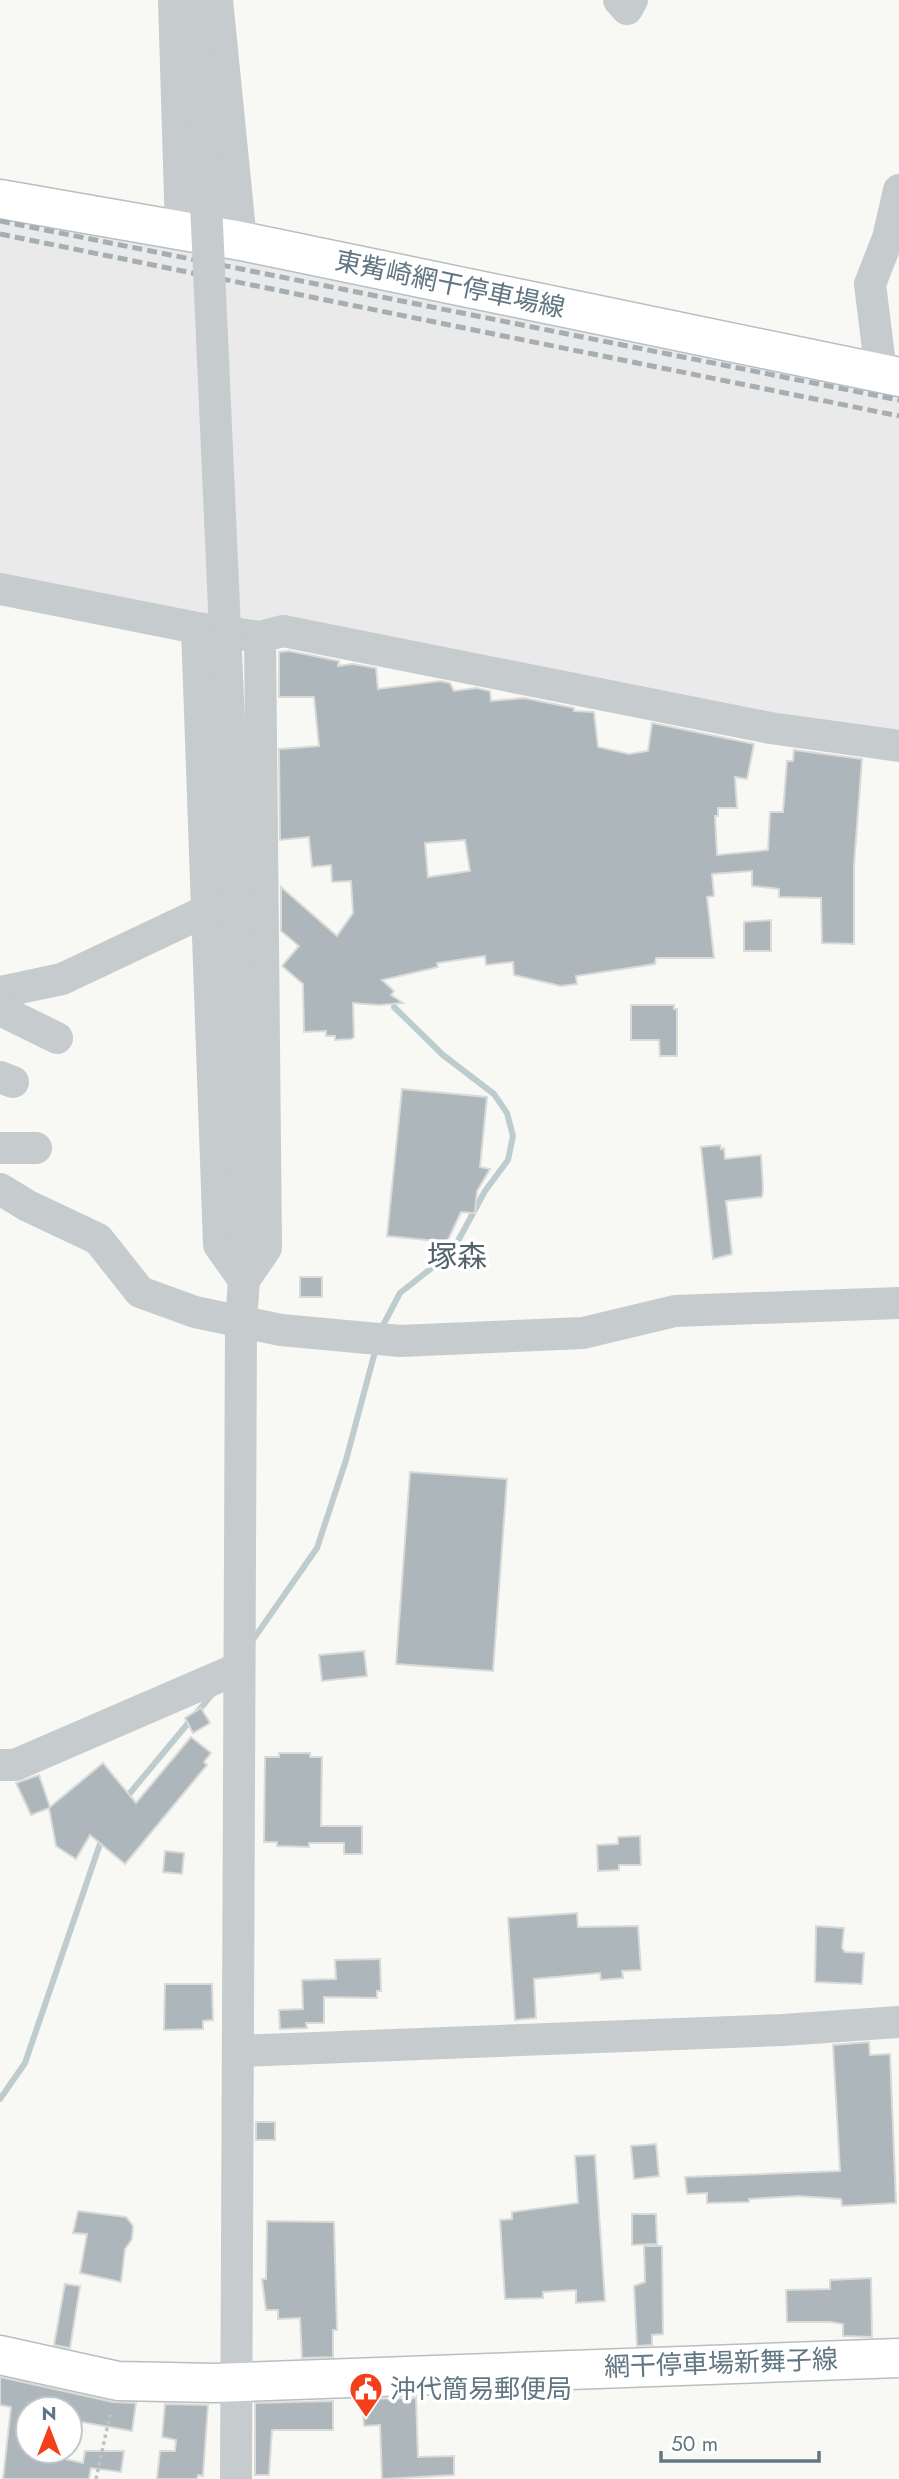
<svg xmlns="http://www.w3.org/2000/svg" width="899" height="2479" viewBox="0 0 899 2479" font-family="Jost,'Noto Sans JP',sans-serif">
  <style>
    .built { fill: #e9eae9 }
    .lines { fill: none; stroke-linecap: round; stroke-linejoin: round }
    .stream { stroke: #becbcf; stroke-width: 6 }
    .building { fill: #acb6bb; stroke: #dadad8; stroke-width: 2; fill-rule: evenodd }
    .major-casing { stroke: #b9bec1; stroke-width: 41 }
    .path { stroke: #bfc2c4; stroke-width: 3.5; stroke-dasharray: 3.5 3.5; stroke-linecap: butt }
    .minor { stroke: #c6cbce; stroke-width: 32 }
    .major { stroke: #fff; stroke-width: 38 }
    .rail { stroke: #a6aeb3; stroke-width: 5; stroke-dasharray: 10 5; stroke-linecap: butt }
    .minor-bridge { stroke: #c6cbce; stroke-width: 32 }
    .labels { text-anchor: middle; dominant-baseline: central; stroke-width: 7; stroke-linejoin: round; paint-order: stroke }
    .street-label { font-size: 26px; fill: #617683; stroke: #fff }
    .poi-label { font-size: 26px; fill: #617683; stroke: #fff; text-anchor: start }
    .quarter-label { font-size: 30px; fill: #53646d; stroke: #fff }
  </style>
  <rect width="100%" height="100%" fill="#f8f8f5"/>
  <!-- built -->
  <path class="built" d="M0 208 899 385V738L0 579Z"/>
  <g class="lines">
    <!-- stream -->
    <g class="stream">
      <path d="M380 1331 400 1293 452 1252 485 1191 508 1160 513 1136 507 1113 494 1094 443 1055 394 1007"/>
      <path d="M250 1644 317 1548 346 1460 376 1348"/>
      <path d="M125 1799 214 1692"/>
      <path d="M0 2099 25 2063 102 1838"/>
    </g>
  </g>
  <!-- building -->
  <g class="building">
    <path d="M289 651 339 661 338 666 353 664 376 668 378 689 441 681 450 683 454 691 476 688 490 691 491 701 524 698 574 708V711L594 712 598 747 629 754 648 751 652 723 754 744 747 779 735 777 737 808H718V816H715L717 855 768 850 770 812H783L787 761H793L794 750 862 759 854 866V944L822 943 821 898 779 897V889L752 886V871L712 874 714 896 707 897 714 958H656L655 964 576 976 577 984 561 986 514 975 513 962 486 965 485 956 437 963 438 967 382 980 394 991 391 995 403 1003 379 1005 353 1003 354 1037 351 1039 335 1040V1036H326V1031L304 1032 303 984 282 966 299 946 281 931V887L337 936 353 913 351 881 332 882 331 865 312 867 309 837 280 840 279 749 319 746 314 697H279V652ZM465 840 470 871 428 877 425 843Z"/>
    <path d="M771 920V951H744V922Z"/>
    <path d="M631 1005H674V1009H677V1056H660L659 1040H631Z"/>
    <path d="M402 1089 487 1097 480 1167 490 1169 477 1191 475 1213 461 1212 447 1242 387 1236Z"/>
    <path d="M720 1145 721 1149 724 1148 725 1159 761 1155 763 1189 762 1197 726 1201 732 1254 713 1259 701 1147Z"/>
    <rect x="300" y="1277" width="22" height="20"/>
    <path d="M410 1472 507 1479 493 1671 396 1664Z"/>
    <path d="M364 1651 367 1676 322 1681 319 1655Z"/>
    <path d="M201 1708 210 1723 193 1733 185 1718Z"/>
    <path d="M191 1737 211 1753 204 1762 207 1765 125 1864 90 1835 76 1859 56 1846 49 1808 31 1815 16 1783 39 1775 50 1807 103 1763 136 1803Z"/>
    <path d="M279 1753H310V1757H322L321 1826H362V1854H344V1843H309V1847L277 1846V1842H264L265 1757H279Z"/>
    <path d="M640 1836 641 1865H619V1870L598 1871 597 1845 618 1844V1837Z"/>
    <path d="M165 1851 184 1853 182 1874 163 1872Z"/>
    <path d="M577 1913 578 1927 638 1926 641 1970 622 1971 623 1978 601 1980 600 1973 534 1979 536 2018 515 2020 508 1918Z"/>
    <path d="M816 1926 844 1928 842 1948 845 1952 864 1953 862 1984 815 1982Z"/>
    <path d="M380 1959 381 1991H377V1998L324 1997V2023H306L307 2028 280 2029 279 2010 303 2009 302 1980 336 1979 335 1960Z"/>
    <path d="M165 1984H212L213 2020 203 2021V2029L164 2030Z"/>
    <path d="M869 2042 870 2055 890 2054 896 2203 842 2206 841 2199 798 2196 749 2199V2202L707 2203V2193L687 2194 685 2177 840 2171 833 2045Z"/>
    <rect x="256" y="2122" width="19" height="18"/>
    <path d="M656 2144 659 2176 634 2179 631 2146Z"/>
    <path d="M595 2155 605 2301 576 2303V2290L543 2292V2298L505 2299 500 2220 512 2219V2212L578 2203 575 2156Z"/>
    <path d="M78 2211 126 2217 133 2226 132 2239 125 2249 121 2282 80 2273 87 2234 73 2233Z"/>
    <path d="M632 2214H656L657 2244 632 2245Z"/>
    <path d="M267 2221 334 2222 337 2330H333V2357L302 2358 300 2318 278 2319V2310H266L262 2279H266Z"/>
    <path d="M644 2246H662L663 2334 652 2335V2345L637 2346 634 2286 645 2282Z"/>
    <path d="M871 2278 872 2337 843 2336V2324L831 2322H787L786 2290 830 2289V2280Z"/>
    <path d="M65 2284 80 2286 70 2348 54 2345Z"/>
    <path d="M0 2377 113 2402 136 2403 132 2431 70 2420V2409L28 2404V2451H52L51 2456 83 2463 85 2451H124L121 2472 91 2468 89 2479H3L11 2407 0 2405Z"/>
    <path d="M416 2398 418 2457 454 2456V2475L382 2479 380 2425 364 2426 362 2399Z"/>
    <path d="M333 2401V2430H272L269 2475H255V2403Z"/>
    <path d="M165 2404 208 2405 203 2476 198 2475 197 2479H157L160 2451H175L176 2440 162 2437Z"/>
  </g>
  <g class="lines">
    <defs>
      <g id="major">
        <path d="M0 199 241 241 899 377"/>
        <path d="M0 2355 118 2381 215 2383 899 2358"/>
      </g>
    </defs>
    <!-- major casing -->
    <use href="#major" class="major-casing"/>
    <!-- path -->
    <path class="path" d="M96 2479 111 2410"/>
    <!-- minor -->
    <g class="minor">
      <path d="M174 0 181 230"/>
      <path d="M217 0 241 241"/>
      <path d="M619 0 627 9 632 0"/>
      <path d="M881 373 870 284 888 238 899 190"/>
      <path d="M0 589 197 628 260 637 283 631 770 728 899 746"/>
      <path d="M197 628 219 1245 244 1280 266 1248 260 637"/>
      <path d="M0 992 62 979 210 909"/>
      <path d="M2 1011 57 1038"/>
      <path d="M0 1077 13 1082"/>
      <path d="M0 1148H36"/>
      <path d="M0 1189 28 1206 98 1239 140 1292 195 1312 281 1330 400 1341 583 1333 675 1311 899 1303"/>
      <path d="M0 1765H15L237 1669"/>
      <path d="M238 2051 783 2030 899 2022"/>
      <path d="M236 2479 241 1323 244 1280 238 922"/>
    </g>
    <!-- major -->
    <use href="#major" class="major"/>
    <!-- rail -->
    <g class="rail">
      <path d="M0 221 899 400"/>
      <path d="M0 234 899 416"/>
    </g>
    <!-- minor-bridge -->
    <path class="minor-bridge" d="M197 0 238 922"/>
  </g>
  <!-- icons -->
  <defs>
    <symbol id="civic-pin" viewBox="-11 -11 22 30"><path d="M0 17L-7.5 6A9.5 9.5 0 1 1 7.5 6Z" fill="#f3401b" stroke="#fff"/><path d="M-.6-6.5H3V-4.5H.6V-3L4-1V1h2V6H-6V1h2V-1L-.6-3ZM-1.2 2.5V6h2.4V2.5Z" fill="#fff"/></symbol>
  </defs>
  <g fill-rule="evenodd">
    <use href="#civic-pin" x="347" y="2370" width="38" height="52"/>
  </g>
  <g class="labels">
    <!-- street labels -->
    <g class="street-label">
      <text transform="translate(450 284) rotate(12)">東觜崎網干停車場線</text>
      <text transform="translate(721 2363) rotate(-2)">網干停車場新舞子線</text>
    </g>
    <!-- poi labels -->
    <g class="poi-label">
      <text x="390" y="2389">沖代簡易郵便局</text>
    </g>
    <!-- quarter labels -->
    <g class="quarter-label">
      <text x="457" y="1256">塚森</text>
    </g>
  </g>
  <!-- north arrow -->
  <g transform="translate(49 2430)"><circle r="33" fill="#ffffff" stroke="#c0c8cd" stroke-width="2"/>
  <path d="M0-5L12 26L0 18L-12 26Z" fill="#f3401b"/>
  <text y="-10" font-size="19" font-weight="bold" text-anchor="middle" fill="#617683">N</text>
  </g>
  <!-- scale -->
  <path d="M661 2451v10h158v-10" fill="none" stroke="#617683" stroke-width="3.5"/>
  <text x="671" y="2451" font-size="21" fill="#617683" stroke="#ffffff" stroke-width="5" paint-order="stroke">50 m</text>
</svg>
